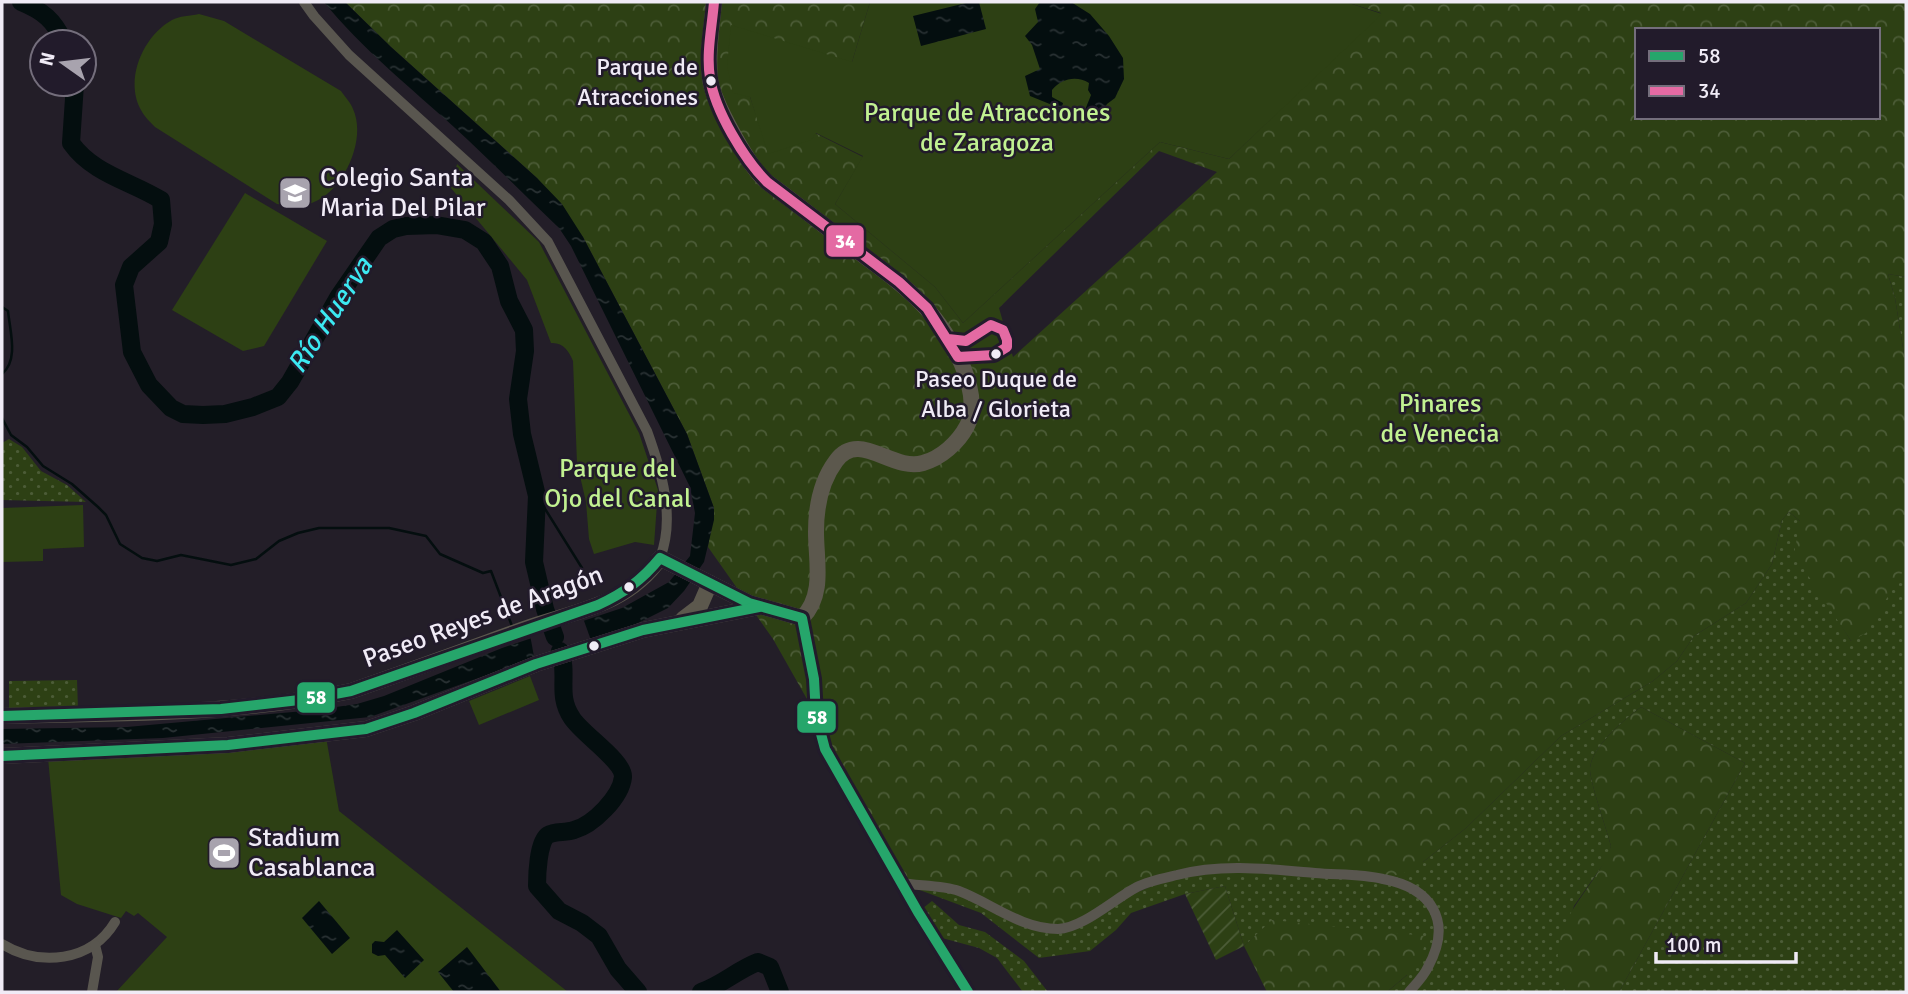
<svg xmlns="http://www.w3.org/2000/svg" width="1908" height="994" viewBox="0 0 1908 994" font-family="Signika,sans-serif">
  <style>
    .grass { fill: url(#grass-dots) }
    .forest { fill: url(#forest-crowns); fill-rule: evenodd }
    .park { fill: #2d4014 }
    .garden { fill: url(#garden-furrows) }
    .water { fill: url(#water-ripples) }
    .pier { fill: #231e28 }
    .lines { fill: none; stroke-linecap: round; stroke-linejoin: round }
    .stream { stroke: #040e0f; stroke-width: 2.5 }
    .river { stroke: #040e0f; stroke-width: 18 }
    .street { stroke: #59564f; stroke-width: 10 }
    .secondary { stroke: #5c584d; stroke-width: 16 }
    .bus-1-casing { stroke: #221b2b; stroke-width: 16 }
    .bus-2-casing { stroke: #221b2b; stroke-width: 16 }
    .bus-1 { stroke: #26a66b; stroke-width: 10 }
    .bus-2 { stroke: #e46aa3; stroke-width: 10 }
    .bus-dot { fill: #f0ebf6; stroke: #221b2b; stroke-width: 2.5 }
    .labels { text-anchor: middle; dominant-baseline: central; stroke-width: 5; stroke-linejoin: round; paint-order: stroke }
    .bus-label { font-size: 24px; fill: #f0ebf6; stroke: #221b2b; text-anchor: end }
    .park-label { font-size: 26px; fill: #c1f191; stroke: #221b2b }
    .poi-label { font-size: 26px; fill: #f0ebf6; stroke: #221b2b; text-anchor: start }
    .street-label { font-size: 26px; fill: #f0ebf6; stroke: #221b2b }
    .water-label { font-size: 28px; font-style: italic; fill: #3ce9f2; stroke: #221b2b }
    .line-badge { stroke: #221b2b; stroke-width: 2.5 }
    .badge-label { font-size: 19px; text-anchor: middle; font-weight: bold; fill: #fff }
  </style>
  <defs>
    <pattern id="grass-dots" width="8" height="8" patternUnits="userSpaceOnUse" patternTransform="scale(1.75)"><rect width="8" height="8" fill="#2d4014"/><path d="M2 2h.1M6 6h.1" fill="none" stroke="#4c5c37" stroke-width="1.8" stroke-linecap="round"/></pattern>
    <pattern id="forest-crowns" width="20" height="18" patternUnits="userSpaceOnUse" patternTransform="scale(1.75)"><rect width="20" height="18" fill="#2d4014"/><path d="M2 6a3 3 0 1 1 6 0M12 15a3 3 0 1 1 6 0" fill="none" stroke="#4c5c37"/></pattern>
    <pattern id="garden-furrows" width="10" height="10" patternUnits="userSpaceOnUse" patternTransform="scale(1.75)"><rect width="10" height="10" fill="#2d4014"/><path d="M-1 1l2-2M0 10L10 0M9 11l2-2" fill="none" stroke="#4c5c37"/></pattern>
    <pattern id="water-ripples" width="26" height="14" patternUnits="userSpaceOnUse" patternTransform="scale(1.75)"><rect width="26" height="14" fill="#040e0f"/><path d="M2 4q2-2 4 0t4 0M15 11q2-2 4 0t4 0" fill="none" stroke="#293133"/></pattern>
  </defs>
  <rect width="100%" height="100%" fill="#231e28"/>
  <!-- grass -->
  <g class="grass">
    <path d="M1888 274 1906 277V367L1895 298Z"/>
    <path d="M9 439 22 447 41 471 67 485 86 502 2 500V443Z"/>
    <path d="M1789 512 1800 521 1828 604 1851 641 1906 566V992H1619L1745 763 1641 707C1625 719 1592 746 1590 768 1589 780 1607 830 1611 846L1607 859 1574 906 1558 959 1566 992H1387L1407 975 1273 920 1244 946 1225 886 1185 894 1131 913 1116 930 1090 951 1039 958 981 913 901 883 1109 904 1181 874 1423 862 1466 828 1561 736 1653 681 1677 661 1694 636 1746 603 1772 564 1782 520Z"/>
    <path d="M77 680 78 709 9 711V681Z"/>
    <path d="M932 901 959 925 985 932 1024 961 1048 992H1023L997 958 979 948 942 938 918 912Z"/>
  </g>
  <!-- forest -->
  <g class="forest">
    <path d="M345 2H870L852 62 750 97 765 140 815 133 863 157 835 204 935 287 963 323 1160 142 1229 159 1381 13 1346 2H1906V277L1888 274 1895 298 1906 367V566L1866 633 1851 641 1794 554 1800 521 1789 512 1782 520 1772 564 1746 603 1694 636 1677 661 1653 681 1561 736 1466 828 1423 862 1408 872 1383 878 1213 870 1139 886 1058 929 1023 922 958 890 901 883 834 768 816 715 773 639 708 547 714 508 687 434 583 237 537 178 391 47ZM1637 30H1878V117H1637ZM1159 151 1217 172 1013 357 999 308Z"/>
    <path d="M1641 707 1745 763 1619 992H1566C1563 982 1559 970 1558 960 1555 915 1598 885 1611 846 1607 830 1589 780 1590 768 1592 746 1625 719 1641 707Z"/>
    <path d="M1272 920 1425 936C1426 962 1406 976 1387 992H1267L1244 946Z"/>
  </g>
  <!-- park -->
  <g class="park">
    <path d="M870 2H1346L1382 14 1229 159 1160 142 963 323 935 287 835 204 863 156 816 133 811 140 768 154 750 97 733 93 727 66 731 25 852 62Z"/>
    <path d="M199 14 224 21 341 91C345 97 351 103 353 109 367 139 344 190 314 202 302 208 290 206 277 204L155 127C150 122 144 116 141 110 124 80 143 36 172 20 179 16 190 16 199 14Z"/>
    <path d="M457 164 539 242 639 433 658 490 654 545 635 542 594 554 589 539 586 502 577 463 573 361C569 351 563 342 551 343L527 280 451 188Z"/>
    <path d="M245 193 327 241 264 346 243 351 172 310Z"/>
    <path d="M83 505 84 547 43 549V561L2 562V508Z"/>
    <path d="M530 676 539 700 479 725 469 701Z"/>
    <path d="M326 737 339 811 568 992H116L167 937 138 913 134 916 126 911 121 918 77 904 61 895 48 758Z"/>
  </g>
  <!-- garden -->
  <path class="garden" d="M1225 886 1244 946 1216 960 1185 894Z"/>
  <!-- water -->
  <g class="water">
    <path d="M324 2H345L391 47 537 178 562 204 583 237 687 434 714 508V520L704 562 684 591 668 608 630 627 509 667 370 717 163 738 2 744V729L127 727 315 710 357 704 384 696 502 648 622 608 669 582 690 556 695 513 690 487 571 246 559 228C524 195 491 161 455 128 410 87 362 49 324 2Z"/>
    <path d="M970 2H979L986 29 921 46 913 16Z"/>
    <path d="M1040 2H1071L1090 14 1109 36 1123 58 1124 79 1115 98 1107 104 1099 118 1092 123 1085 121 1083 115 1091 95 1088 90 1089 83C1076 75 1061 79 1052 90V97L1063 103 1062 109 1030 96 1025 76 1040 69 1032 45 1025 36 1038 22 1035 9Z"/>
    <path d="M319 901 350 938 332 954 302 918Z"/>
    <path d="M397 930 424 960 405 978 385 955 378 956 372 953V944L375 941 384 942Z"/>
    <path d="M467 947 501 992H454L438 972Z"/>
  </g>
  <!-- pier -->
  <path class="pier" d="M583 618 592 643 535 662 530 635Z"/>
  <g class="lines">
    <!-- stream -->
    <g class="stream">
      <path d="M2 307 8 311C10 331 19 360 2 374"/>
      <path d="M2 418 11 435 27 447 43 466 72 484 98 507 106 515 120 544 142 558 157 561 181 555 231 565 256 559 279 541 298 533 319 528H389L426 536 440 554 483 573 491 571 512 626"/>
      <path d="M537 496 582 568"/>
    </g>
    <!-- river -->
    <g class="river">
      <path d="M21 2C43 11 54 20 64 42"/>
      <path d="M75 84 71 143C93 174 130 181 161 200L163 224 159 242 131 267 124 285 132 352 149 385 171 408 183 414 203 415 225 414 253 407 278 397 290 382 339 296 379 238 393 229 406 226 436 225 465 230 484 242 500 266 509 301 524 330 525 351 518 399 522 434 537 496 534 562 545 609 555 637"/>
      <path d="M560 651C569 674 556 695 572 718 582 734 624 761 623 777 621 797 593 825 574 830 566 833 555 831 548 835 538 841 537 876 537 886L559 911 582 923 599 936 618 969 638 992"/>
      <path d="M701 992C722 985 737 970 758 962L770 967 780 992"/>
    </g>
    <!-- street -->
    <g class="street">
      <path d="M304 2 314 16 349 55 509 200 548 242 647 431C661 470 676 517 660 558"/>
      <path d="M988 326C999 324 1007 331 1007 343 997 362 976 359 958 357L966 341Z"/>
      <path d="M802 618 814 679 816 715 825 749 834 768 850 791 918 912 968 992"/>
      <path d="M901 883C919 886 942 885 959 891 991 903 1021 929 1058 929 1083 928 1114 899 1137 887 1148 881 1164 878 1177 875 1221 863 1270 869 1315 873 1337 875 1361 874 1383 879 1432 888 1453 921 1428 967 1424 976 1416 984 1409 992"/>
      <path d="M2 944C40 967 91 962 115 922"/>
      <path d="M92 992 98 957 95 945"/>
    </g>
    <!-- secondary -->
    <g class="secondary">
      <path d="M683 619 700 606 710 583"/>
      <path d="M2 716C118 713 237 715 351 691 409 671 466 650 524 629 574 611 627 606 660 558L749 603 802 618C825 595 816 561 816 532 816 508 821 481 836 461 859 429 892 472 923 463 941 458 958 443 967 426 984 392 949 332 925 307 901 281 871 262 843 240 818 221 793 201 767 182 750 169 712 100 710 78 707 53 712 26 714 2"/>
      <path d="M2 756 228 745 366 729 414 713 536 664 643 630 759 607"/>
    </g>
    <defs>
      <g id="bus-1">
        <path d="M2 716 221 709 308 699 351 691 598 605C624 593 642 580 660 558L749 603 802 618 814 679 816 715 825 749 918 912 968 992"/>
        <path d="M2 756 228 745 366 729 414 713 536 664 643 630 759 607"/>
      </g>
      <path id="bus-2" d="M714 2C712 27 706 53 710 78 715 111 744 159 767 182L899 282 927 308 958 357 994 355 1007 347V340L1003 330 991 325 966 341 948 339"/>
    </defs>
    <!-- bus-1 casing -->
    <use href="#bus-1" class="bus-1-casing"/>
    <!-- bus-2 casing -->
    <use href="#bus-2" class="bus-2-casing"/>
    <!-- bus-1 -->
    <use href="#bus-1" class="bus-1"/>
    <!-- bus-2 -->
    <use href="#bus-2" class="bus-2"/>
  </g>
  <!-- icons -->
  <defs>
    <symbol id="school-square" viewBox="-11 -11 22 22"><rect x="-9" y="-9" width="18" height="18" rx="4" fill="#a8a3ae" stroke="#221b2b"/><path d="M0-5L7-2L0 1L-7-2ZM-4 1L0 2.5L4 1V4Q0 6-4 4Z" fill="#fff"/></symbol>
    <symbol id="stadium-square" viewBox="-11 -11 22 22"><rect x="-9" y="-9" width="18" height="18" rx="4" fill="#a8a3ae" stroke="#221b2b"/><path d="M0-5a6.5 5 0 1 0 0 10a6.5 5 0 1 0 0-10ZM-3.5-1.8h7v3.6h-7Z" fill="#fff"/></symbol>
  </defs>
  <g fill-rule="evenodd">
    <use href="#school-square" x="276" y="174" width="38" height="38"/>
    <use href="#stadium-square" x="205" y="834" width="38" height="38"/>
  </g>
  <!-- markers -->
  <g class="bus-dot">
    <circle cx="711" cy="81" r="6"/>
    <circle cx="996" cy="354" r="6"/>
    <circle cx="629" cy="587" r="6"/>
    <circle cx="594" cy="646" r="6"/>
  </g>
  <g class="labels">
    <!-- bus labels -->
    <g class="bus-label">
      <text x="698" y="67">Parque de<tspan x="698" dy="30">Atracciones</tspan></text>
      <text x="996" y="379" text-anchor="middle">Paseo Duque de<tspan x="996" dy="30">Alba / Glorieta</tspan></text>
    </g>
    <!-- park labels -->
    <g class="park-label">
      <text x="987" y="113">Parque de Atracciones<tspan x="987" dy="30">de Zaragoza</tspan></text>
      <text x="1440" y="404">Pinares<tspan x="1440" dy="30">de Venecia</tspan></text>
      <text x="618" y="469">Parque del<tspan x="618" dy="30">Ojo del Canal</tspan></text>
    </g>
    <!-- poi labels -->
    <g class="poi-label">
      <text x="320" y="178">Colegio Santa<tspan x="320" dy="30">Maria Del Pilar</tspan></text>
      <text x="248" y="838">Stadium<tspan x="248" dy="30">Casablanca</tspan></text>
    </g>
    <!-- street labels -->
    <g class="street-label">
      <text transform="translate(483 617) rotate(-20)">Paseo Reyes de Aragón</text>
    </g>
    <!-- water labels -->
    <g class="water-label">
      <text transform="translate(330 315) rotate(-57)">Río Huerva</text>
    </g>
  </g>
  <g class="line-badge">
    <rect x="825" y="224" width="40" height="34" rx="7" fill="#e46aa3"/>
    <rect x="296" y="681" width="40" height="33" rx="7" fill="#26a66b"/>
    <rect x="796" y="700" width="41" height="34" rx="7" fill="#26a66b"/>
  </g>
  <g class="badge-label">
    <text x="845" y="248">34</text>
    <text x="316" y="704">58</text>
    <text x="817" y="724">58</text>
  </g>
  <!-- border -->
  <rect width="1908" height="994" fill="none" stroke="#f0ebf6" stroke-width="7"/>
  <!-- legend -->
  <rect x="1635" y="28" width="245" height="91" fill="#221b2b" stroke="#746e7c" stroke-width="2"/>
  <rect x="1649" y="51" width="35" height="10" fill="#26a66b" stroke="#746e7c" stroke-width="2"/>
  <text x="1698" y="63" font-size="21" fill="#f0ebf6">58</text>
  <rect x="1649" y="86" width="35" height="10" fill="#e46aa3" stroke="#746e7c" stroke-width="2"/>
  <text x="1698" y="98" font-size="21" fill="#f0ebf6">34</text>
  <!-- north arrow -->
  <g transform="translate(63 63) rotate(284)"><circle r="33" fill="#221b2b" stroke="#746e7c" stroke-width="2"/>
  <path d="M0-5L12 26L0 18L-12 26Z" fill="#a8a3ae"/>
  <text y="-10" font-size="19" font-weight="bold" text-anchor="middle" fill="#f0ebf6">N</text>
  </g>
  <!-- scale -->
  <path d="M1656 952v10h140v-10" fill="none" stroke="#f0ebf6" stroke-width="3.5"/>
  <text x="1666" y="952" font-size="21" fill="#f0ebf6" stroke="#221b2b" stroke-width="5" paint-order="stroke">100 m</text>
</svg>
